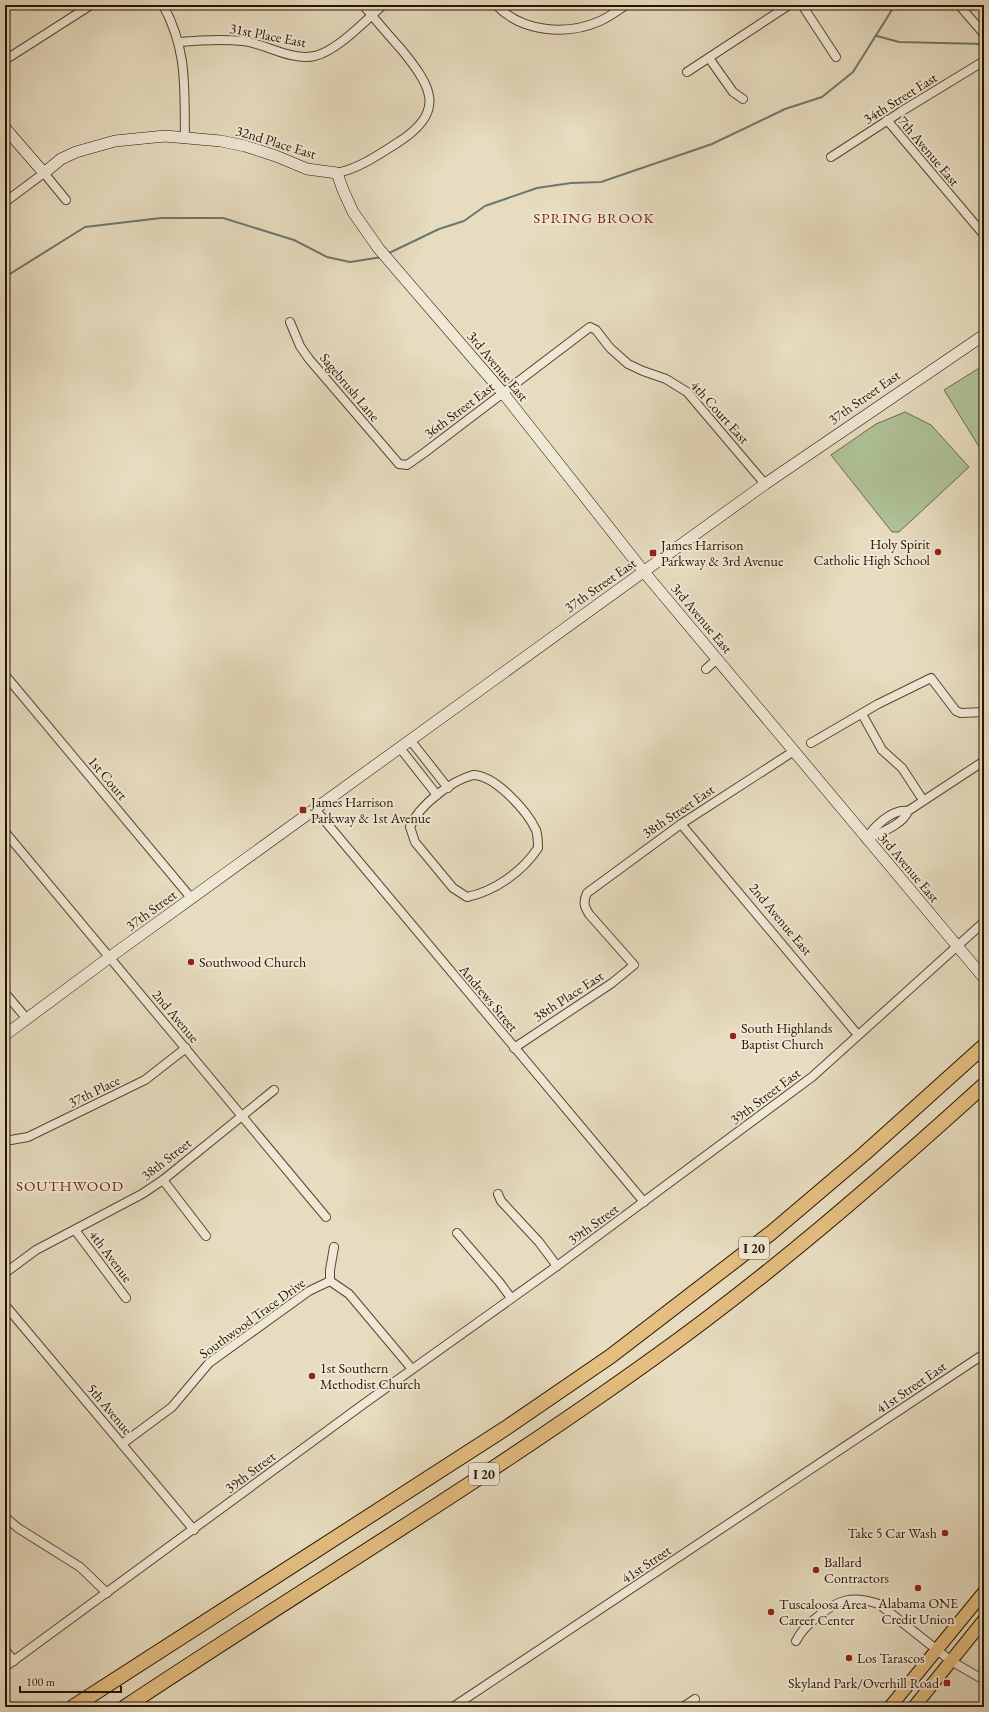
<svg xmlns="http://www.w3.org/2000/svg" width="989" height="1712" viewBox="0 0 989 1712" font-family="'EB Garamond',serif">
  <style>
    .green { fill: #afc297; stroke: #6b6a4c }
    .lines { fill: none; stroke-linecap: round; stroke-linejoin: round }
    .stream { stroke: #6c7770; stroke-width: 2 }
    .street-casing { stroke: #574530; stroke-width: 10 }
    .secondary-casing { stroke: #271300; stroke-width: 12 }
    .primary-casing { stroke: #271300; stroke-width: 14 }
    .highway-casing { stroke: #271300; stroke-width: 16 }
    .street { stroke: #efe8d5; stroke-width: 8 }
    .secondary { stroke: #efe8d5; stroke-width: 11 }
    .primary { stroke: #e4be80; stroke-width: 12 }
    .highway { stroke: #e4be80; stroke-width: 14 }
    .poi-dot { fill: #8f2418; stroke: #efe8d5; stroke-width: 1.5 }
    .labels { text-anchor: middle; dominant-baseline: central; stroke-width: 4; stroke-linejoin: round; paint-order: stroke }
    .shield { fill: #efe8d5; stroke: #635340; stroke-width: 1 }
    .shield-label { font-size: 13px; font-weight: bold; fill: #271300 }
    .street-label { font-size: 14px; fill: #271300; stroke: #efe8d5 }
    .poi-label { font-size: 14px; fill: #271300; stroke: #efe8d5; text-anchor: start }
    .neighbourhood-label { font-size: 15px; letter-spacing: 1px; fill: #7a1f14; stroke: #efe8d5 }
  </style>
  <rect width="100%" height="100%" fill="#e7dcbf"/>
  <filter id="stains"><feTurbulence type="fractalNoise" baseFrequency=".005" numOctaves="4"/><feColorMatrix values="0 0 0 0 .2 0 0 0 0 .09 0 0 0 0 .02 0 0 0 .5 -.17"/></filter>
  <radialGradient id="worn" r=".72"><stop offset=".6" stop-color="#630" stop-opacity="0"/><stop offset="1" stop-color="#630" stop-opacity=".3"/></radialGradient>
  <!-- green -->
  <g class="green">
    <path d="M984 365V451L981 450 944 390Z"/>
    <path d="M905 412 931 425 969 467 899 532H892L831 455 876 424Z"/>
  </g>
  <g class="lines">
    <!-- stream -->
    <g class="stream">
      <path d="M877 36 899 42 984 44"/>
      <path d="M387 254 439 229 464 221 485 206 537 188 571 183 601 182 712 144 785 109 822 97 853 72 895 5"/>
      <path d="M5 277 85 227 161 218H223L294 240 327 257 350 262 382 257"/>
    </g>
    <defs>
      <g id="street">
        <path d="M163 5C188 51 184 87 185 137"/>
        <path d="M496 5C522 32 566 36 600 21 609 17 617 11 626 5"/>
        <path d="M802 5 836 57"/>
        <path d="M959 5 984 34"/>
        <path d="M179 42C201 40 222 39 243 41 267 44 290 61 315 56 338 50 365 21 383 5"/>
        <path d="M709 58 733 92 743 99"/>
        <path d="M5 60 91 5"/>
        <path d="M687 72 789 5"/>
        <path d="M887 120 984 235"/>
        <path d="M831 157 902 111 984 61"/>
        <path d="M337 173C360 168 378 155 397 143 447 112 432 87 401 49 388 35 376 20 363 5"/>
        <path d="M5 202 44 173 66 200"/>
        <path d="M290 322 300 346 309 359 399 464 407 465 424 453 590 327 596 330 610 348 628 364 643 371 666 379 687 392 765 484"/>
        <path d="M706 669 717 659"/>
        <path d="M5 675 192 899"/>
        <path d="M862 714 882 750 902 768 923 800"/>
        <path d="M411 741 448 788"/>
        <path d="M811 743 878 704 931 678 956 711 961 713 984 712"/>
        <path d="M400 748 437 795"/>
        <path d="M473 775C495 775 527 811 536 830 538 836 538 842 538 848 522 872 495 891 467 897L453 888 415 842 410 827C419 805 451 781 473 775Z"/>
        <path d="M315 809 644 1202"/>
        <path d="M681 824 858 1035"/>
        <path d="M5 832 326 1217"/>
        <path d="M866 839C874 827 891 809 908 811L984 761"/>
        <path d="M867 839C879 833 903 825 908 811"/>
        <path d="M5 993 27 1019"/>
        <path d="M514 1048 612 983 634 965 589 914C584 906 583 902 587 893L681 824 794 751"/>
        <path d="M5 1141 28 1137 145 1080 186 1048"/>
        <path d="M163 1180 206 1236"/>
        <path d="M498 1194 501 1201 539 1242 557 1266"/>
        <path d="M75 1230 126 1298"/>
        <path d="M457 1233 500 1283 511 1298"/>
        <path d="M5 1273 36 1250 142 1194 163 1180 274 1090"/>
        <path d="M330 1281 349 1294 412 1369"/>
        <path d="M330 1281V1270L334 1247"/>
        <path d="M5 1305 194 1530"/>
        <path d="M122 1444 172 1407 209 1363 309 1291 330 1281"/>
        <path d="M5 1517 18 1528 80 1567 107 1593"/>
        <path d="M796 1641C801 1631 807 1625 816 1618 838 1599 852 1595 879 1604L951 1661 984 1680"/>
        <path d="M5 1650 14 1661"/>
        <path d="M5 1667 365 1403 557 1266 812 1077 984 922"/>
        <path d="M453 1707 984 1354"/>
        <path d="M683 1707 695 1699"/>
      </g>
      <g id="secondary">
        <path d="M5 128 44 173 61 159 76 152 115 141 165 136 221 141 245 146 276 156 307 169 337 173 343 190 353 212 379 249 503 393 644 572 984 978"/>
        <path d="M5 1035 110 957 765 484 984 335"/>
      </g>
      <g id="primary">
        <path d="M890 1707 984 1592"/>
        <path d="M914 1707 984 1620"/>
      </g>
      <g id="highway">
        <path d="M73 1707 506 1428 611 1356 771 1233 864 1154 984 1046"/>
        <path d="M125 1707C301 1590 483 1481 655 1357 771 1274 878 1181 984 1085"/>
      </g>
    </defs>
    <!-- street casing -->
    <use href="#street" class="street-casing"/>
    <!-- secondary casing -->
    <use href="#secondary" class="secondary-casing"/>
    <!-- primary casing -->
    <use href="#primary" class="primary-casing"/>
    <!-- highway casing -->
    <use href="#highway" class="highway-casing"/>
    <!-- street -->
    <use href="#street" class="street"/>
    <!-- secondary -->
    <use href="#secondary" class="secondary"/>
    <!-- primary -->
    <use href="#primary" class="primary"/>
    <!-- highway -->
    <use href="#highway" class="highway"/>
  </g>
  <!-- markers -->
  <g class="poi-dot">
    <circle cx="938" cy="552" r="4"/>
    <rect x="649" y="549" width="8" height="8" rx="2"/>
    <rect x="299" y="806" width="8" height="8" rx="2"/>
    <circle cx="191" cy="962" r="4"/>
    <circle cx="733" cy="1036" r="4"/>
    <circle cx="312" cy="1376" r="4"/>
    <circle cx="945" cy="1533" r="4"/>
    <circle cx="816" cy="1570" r="4"/>
    <circle cx="918" cy="1588" r="4"/>
    <circle cx="771" cy="1612" r="4"/>
    <circle cx="849" cy="1658" r="4"/>
    <rect x="943" y="1679" width="8" height="8" rx="2"/>
  </g>
  <g class="labels">
    <!-- shield labels -->
    <g class="shield">
      <rect x="739" y="1237" width="30" height="22" rx="3"/>
      <rect x="469" y="1463" width="30" height="22" rx="3"/>
    </g>
    <g class="shield-label">
      <text x="754" y="1248">I 20</text>
      <text x="484" y="1474">I 20</text>
    </g>
    <!-- street labels -->
    <g class="street-label">
      <text transform="translate(268 35) rotate(11)">31st Place East</text>
      <text transform="translate(900 98) rotate(-32)">34th Street East</text>
      <text transform="translate(276 142) rotate(17)">32nd Place East</text>
      <text transform="translate(929 151) rotate(50)">7th Avenue East</text>
      <text transform="translate(498 366) rotate(50)">3rd Avenue East</text>
      <text transform="translate(350 387) rotate(50)">Sagebrush Lane</text>
      <text transform="translate(864 397) rotate(-35)">37th Street East</text>
      <text transform="translate(459 410) rotate(-37)">36th Street East</text>
      <text transform="translate(720 412) rotate(48)">4th Court East</text>
      <text transform="translate(600 585) rotate(-35)">37th Street East</text>
      <text transform="translate(702 618) rotate(50)">3rd Avenue East</text>
      <text transform="translate(108 778) rotate(50)">1st Court</text>
      <text transform="translate(678 811) rotate(-34)">38th Street East</text>
      <text transform="translate(909 867) rotate(50)">3rd Avenue East</text>
      <text transform="translate(151 910) rotate(-36)">37th Street</text>
      <text transform="translate(781 919) rotate(50)">2nd Avenue East</text>
      <text transform="translate(568 996) rotate(-33)">38th Place East</text>
      <text transform="translate(489 998) rotate(50)">Andrews Street</text>
      <text transform="translate(176 1016) rotate(50)">2nd Avenue</text>
      <text transform="translate(94 1091) rotate(-26)">37th Place</text>
      <text transform="translate(765 1096) rotate(-37)">39th Street East</text>
      <text transform="translate(166 1159) rotate(-38)">38th Street</text>
      <text transform="translate(593 1224) rotate(-36)">39th Street</text>
      <text transform="translate(111 1256) rotate(53)">4th Avenue</text>
      <text transform="translate(252 1318) rotate(-36)">Southwood Trace Drive</text>
      <text transform="translate(911 1387) rotate(-34)">41st Street East</text>
      <text transform="translate(110 1409) rotate(50)">5th Avenue</text>
      <text transform="translate(250 1472) rotate(-37)">39th Street</text>
      <text transform="translate(646 1564) rotate(-34)">41st Street</text>
    </g>
    <!-- poi labels -->
    <g class="poi-label">
      <text x="930" y="544" text-anchor="end">Holy Spirit<tspan x="930" dy="16">Catholic High School</tspan></text>
      <text x="661" y="545">James Harrison<tspan x="661" dy="16">Parkway &amp; 3rd Avenue</tspan></text>
      <text x="311" y="802">James Harrison<tspan x="311" dy="16">Parkway &amp; 1st Avenue</tspan></text>
      <text x="199" y="962">Southwood Church</text>
      <text x="741" y="1028">South Highlands<tspan x="741" dy="16">Baptist Church</tspan></text>
      <text x="320" y="1368">1st Southern<tspan x="320" dy="16">Methodist Church</tspan></text>
      <text x="937" y="1533" text-anchor="end">Take 5 Car Wash</text>
      <text x="824" y="1562">Ballard<tspan x="824" dy="16">Contractors</tspan></text>
      <text x="918" y="1603" text-anchor="middle">Alabama ONE<tspan x="918" dy="16">Credit Union</tspan></text>
      <text x="779" y="1604">Tuscaloosa Area<tspan x="779" dy="16">Career Center</tspan></text>
      <text x="857" y="1658">Los Tarascos</text>
      <text x="939" y="1683" text-anchor="end">Skyland Park/Overhill Road</text>
    </g>
    <!-- neighbourhood labels -->
    <g class="neighbourhood-label">
      <text x="594" y="217">SPRING BROOK</text>
      <text x="70" y="1185">SOUTHWOOD</text>
    </g>
  </g>
  <!-- margin -->
  <rect width="989" height="1712" fill="none" stroke="#e7dcbf" stroke-width="20"/>
  <rect x="6" y="6" width="977" height="1700" fill="none" stroke="#271300" stroke-width="2"/>
  <rect x="10" y="10" width="969" height="1692" fill="none" stroke="#271300"/>
  <!-- scale -->
  <path d="M20 1686v6h101v-6" fill="none" stroke="#271300" stroke-width="2"/>
  <text x="26" y="1686" font-size="12" fill="#271300" stroke="#efe8d5" stroke-width="3" paint-order="stroke">100 m</text>
  <rect width="100%" height="100%" filter="url(#stains)"/>
  <rect width="100%" height="100%" fill="url(#worn)"/>
</svg>
